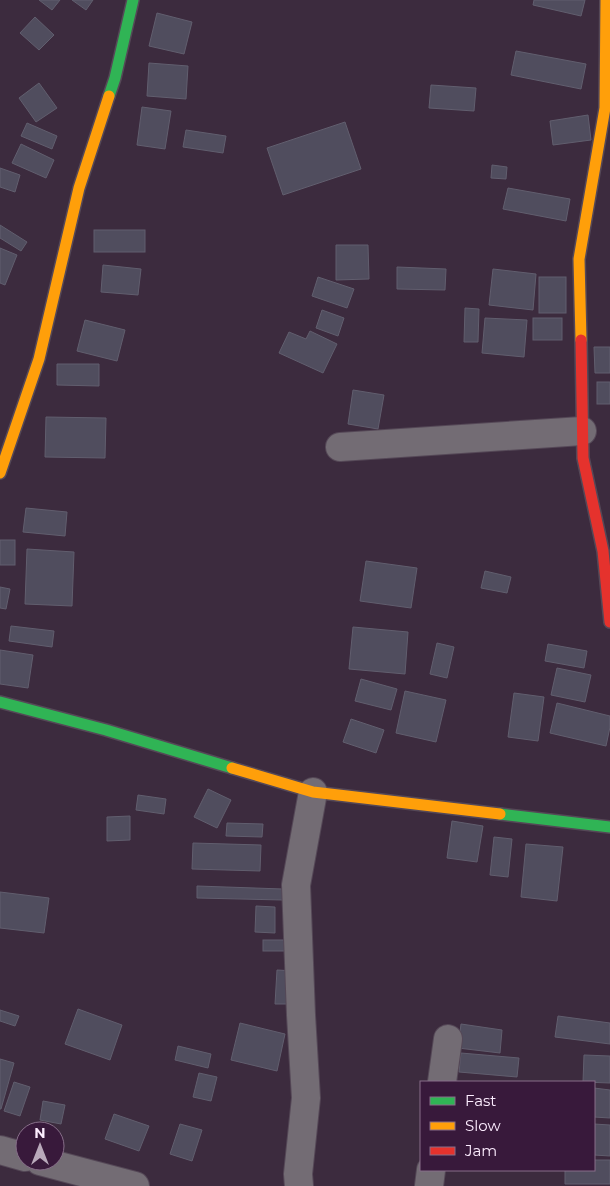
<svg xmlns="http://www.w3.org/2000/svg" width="610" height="1186" viewBox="0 0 610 1186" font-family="Montserrat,sans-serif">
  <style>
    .building { fill: #504d5e; stroke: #615e6e }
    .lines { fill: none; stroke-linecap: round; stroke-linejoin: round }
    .street-casing { stroke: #554857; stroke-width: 30 }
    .fast-casing { stroke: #554857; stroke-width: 14 }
    .slow-casing { stroke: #554857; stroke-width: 14 }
    .jam-casing { stroke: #554857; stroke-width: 14 }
    .street { stroke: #736c74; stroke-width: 28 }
    .fast { stroke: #30b455; stroke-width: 11 }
    .slow { stroke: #ff9f0a; stroke-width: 11 }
    .jam { stroke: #e5322d; stroke-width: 11 }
  </style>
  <rect width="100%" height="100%" fill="#3c2b3e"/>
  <!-- building -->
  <g class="building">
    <path d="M39 0H60L52 10Z"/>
    <path d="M72 0H93L86 10Z"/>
    <path d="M534 0H585L581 16 533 5Z"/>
    <path d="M157 13 192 22 184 54 149 46Z"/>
    <path d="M35 17 54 35 39 50 20 33Z"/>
    <path d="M516 51 586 64 581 89 511 75Z"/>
    <path d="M149 63 188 66 186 99 147 96Z"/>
    <path d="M39 83 57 108 36 122 19 98Z"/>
    <path d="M431 85 476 88 474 111 429 108Z"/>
    <path d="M142 107 171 111 165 149 137 145Z"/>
    <path d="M588 115 591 140 553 145 550 121Z"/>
    <path d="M345 122 361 169 283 195 267 148Z"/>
    <path d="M27 123 57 136 52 149 21 136Z"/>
    <path d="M186 130 226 136 223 153 183 147Z"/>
    <path d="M21 144 54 160 46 178 12 163Z"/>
    <path d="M492 165 507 167 506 179 491 178Z"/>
    <path d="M0 168 20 175 15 192 0 187Z"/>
    <path d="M508 188 570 199 566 221 503 209Z"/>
    <path d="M0 225 27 242 21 251 0 238Z"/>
    <rect x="94" y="230" width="51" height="22"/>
    <path d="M336 245H368L369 279 336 280Z"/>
    <path d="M0 248 17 255 5 285 0 283Z"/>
    <path d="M103 265 141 269 138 295 101 292Z"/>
    <path d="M397 267 446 269 445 290 397 289Z"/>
    <path d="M493 269 536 274 533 310 489 305Z"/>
    <path d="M318 277 354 289 347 308 312 296Z"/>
    <rect x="539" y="277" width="27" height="36"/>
    <path d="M465 308 479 309 478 342H464Z"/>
    <path d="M322 310 344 318 338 336 316 328Z"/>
    <path d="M485 318 527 320 524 357 482 353Z"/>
    <rect x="533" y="318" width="29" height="22"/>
    <path d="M85 320 125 330 117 361 77 351Z"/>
    <path d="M310 331 337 344 323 373 279 353 289 332 306 339Z"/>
    <path d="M594 347H610V373H595Z"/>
    <path d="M57 364H99V386L57 385Z"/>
    <rect x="597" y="382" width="13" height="22"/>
    <path d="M353 390 384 395 378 429 348 424Z"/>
    <path d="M46 417 106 418 105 458 45 457Z"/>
    <path d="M26 508 67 512 65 536 23 532Z"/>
    <rect x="0" y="540" width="15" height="25"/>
    <path d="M27 549 74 552 72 606 25 604Z"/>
    <path d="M366 561 417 568 411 608 360 601Z"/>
    <path d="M485 571 511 577 507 593 481 588Z"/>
    <path d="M0 587 10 589 6 609 0 608Z"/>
    <path d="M11 626 54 631 52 647 9 641Z"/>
    <path d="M353 627 408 632 405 674 349 669Z"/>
    <path d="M437 643 454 647 447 678 430 674Z"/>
    <path d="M548 644 587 651 584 668 545 661Z"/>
    <path d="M0 650 33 655 28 688 0 684Z"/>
    <path d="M557 668 591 675 585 702 551 695Z"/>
    <path d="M361 679 397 689 391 710 355 701Z"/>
    <path d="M405 691 446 700 436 742 396 733Z"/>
    <path d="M514 693 544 697 538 741 508 737Z"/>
    <path d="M557 703 610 716V727L606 746 550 733Z"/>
    <path d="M351 719 384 730 376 753 343 742Z"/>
    <path d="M208 789 231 800 217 828 194 817Z"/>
    <path d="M138 795 166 799 164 814 136 810Z"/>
    <path d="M130 816V840L107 841V817Z"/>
    <path d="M452 821 483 826 477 862 447 858Z"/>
    <path d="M227 823 263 824 262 837 226 836Z"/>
    <path d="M494 837 512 839 508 877 490 875Z"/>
    <path d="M193 843 261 845 260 871 192 869Z"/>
    <path d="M526 844 563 847 557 901 521 897Z"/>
    <path d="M197 886 283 889V900L197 898Z"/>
    <path d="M0 892 49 898 44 933 0 928Z"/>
    <path d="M256 906 275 907V933L255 932Z"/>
    <rect x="263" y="940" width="23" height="11"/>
    <path d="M277 970 295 971 293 1004H275Z"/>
    <path d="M78 1009 122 1025 110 1060 65 1044Z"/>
    <path d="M0 1010 19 1016 15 1026 0 1021Z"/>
    <path d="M558 1016 610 1023V1044L555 1037Z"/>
    <path d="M240 1023 285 1034 277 1071 231 1060Z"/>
    <path d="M461 1024 502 1030 500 1053 458 1048Z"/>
    <path d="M178 1046 211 1054 208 1068 175 1060Z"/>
    <path d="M461 1053 519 1058 517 1077 459 1072Z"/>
    <path d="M584 1055 610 1056V1083L583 1082Z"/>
    <path d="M0 1059 14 1063 1 1109H0Z"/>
    <path d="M199 1073 217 1077 211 1101 193 1097Z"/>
    <path d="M14 1082 30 1087 20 1116 4 1111Z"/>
    <path d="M594 1088 610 1090V1118L594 1117Z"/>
    <path d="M43 1101 65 1105 61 1124 40 1120Z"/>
    <path d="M114 1114 149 1126 139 1151 105 1139Z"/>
    <path d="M180 1124 202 1130 192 1161 170 1154Z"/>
    <path d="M594 1124 610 1125V1156L594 1155Z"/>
    <path d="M594 1160H610V1184H565V1170H594Z"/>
  </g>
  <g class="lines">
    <defs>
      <g id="street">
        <path d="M340 447 582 431"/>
        <path d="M442 1082 448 1039"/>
        <path d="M0 1150 25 1157"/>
        <path d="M40 1161 135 1186"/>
        <path d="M299 1186 298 1174 306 1098 301 1015 296 885 313 792"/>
        <path d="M429 1186 431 1170"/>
      </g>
      <g id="fast">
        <path d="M109 96 115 78 133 0"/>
        <path d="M0 702 106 730 232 768"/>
        <path d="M500 814 610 827"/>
      </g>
      <g id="slow">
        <path d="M581 340 579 259 605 108 606 0"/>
        <path d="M0 473 39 359 79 188 109 96"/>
        <path d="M232 768 313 792 500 814"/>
      </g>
      <path id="jam" d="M581 340 583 458 603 551 610 622"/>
    </defs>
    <!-- street casing -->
    <use href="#street" class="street-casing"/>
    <!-- fast casing -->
    <use href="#fast" class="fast-casing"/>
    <!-- slow casing -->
    <use href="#slow" class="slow-casing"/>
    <!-- jam casing -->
    <use href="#jam" class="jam-casing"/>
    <!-- street -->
    <use href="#street" class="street"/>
    <!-- fast -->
    <use href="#fast" class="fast"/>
    <!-- slow -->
    <use href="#slow" class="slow"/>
    <!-- jam -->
    <use href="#jam" class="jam"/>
  </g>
  <!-- legend -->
  <rect x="420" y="1081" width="175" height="90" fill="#38193b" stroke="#876e89"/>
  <rect x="430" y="1097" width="25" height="8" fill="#30b455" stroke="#876e89"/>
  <text x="465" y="1106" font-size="15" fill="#fdedff">Fast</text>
  <rect x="430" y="1122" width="25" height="8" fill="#ff9f0a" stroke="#876e89"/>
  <text x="465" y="1131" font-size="15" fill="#fdedff">Slow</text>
  <rect x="430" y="1147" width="25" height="8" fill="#e5322d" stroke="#876e89"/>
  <text x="465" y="1156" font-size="15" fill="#fdedff">Jam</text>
  <!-- north arrow -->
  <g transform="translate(40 1146)"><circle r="24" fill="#38193b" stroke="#876e89"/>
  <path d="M0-4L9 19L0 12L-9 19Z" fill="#b9a9bb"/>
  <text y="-8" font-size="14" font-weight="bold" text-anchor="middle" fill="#fdedff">N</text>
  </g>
</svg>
